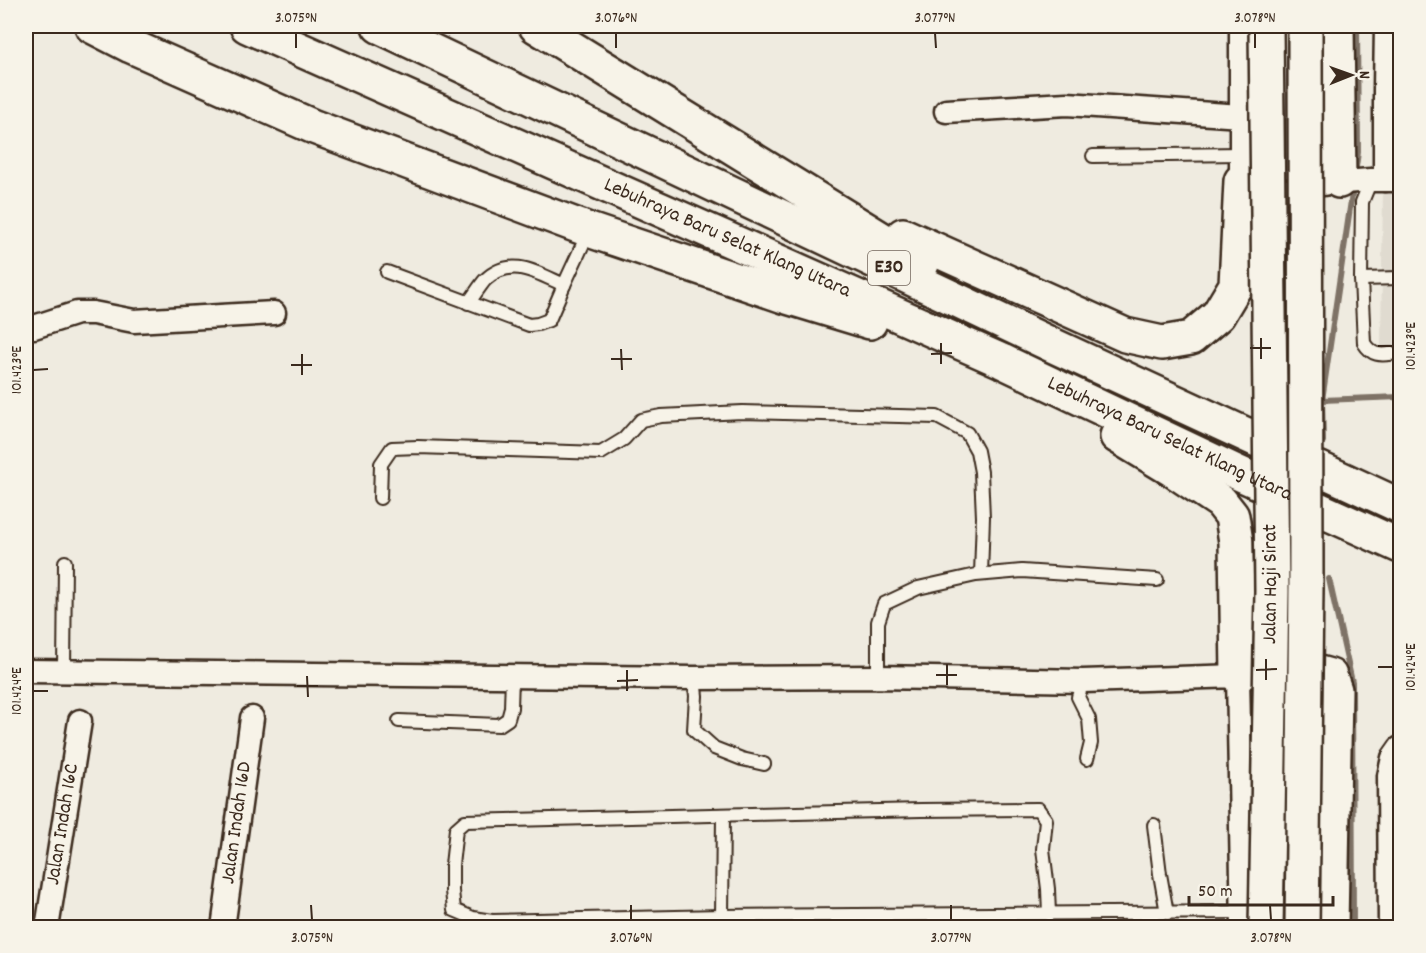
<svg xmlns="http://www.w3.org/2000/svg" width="1426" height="953" viewBox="0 0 1426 953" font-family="Dekko,sans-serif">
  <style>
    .built { fill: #e0dbd0 }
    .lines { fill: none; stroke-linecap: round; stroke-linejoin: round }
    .stream { stroke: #7e7266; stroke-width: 6 }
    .service-casing { stroke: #3b2a1e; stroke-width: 16 }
    .minor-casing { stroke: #3b2a1e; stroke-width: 27 }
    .secondary-casing { stroke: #3b2a1e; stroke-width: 38 }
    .motorway-casing { stroke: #3b2a1e; stroke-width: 38 }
    .service { stroke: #f7f3e8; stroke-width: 12 }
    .minor { stroke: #f7f3e8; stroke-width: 22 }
    .secondary { stroke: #f7f3e8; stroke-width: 33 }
    .motorway { stroke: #f7f3e8; stroke-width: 33 }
    .secondary-bridge-casing { stroke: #3b2a1e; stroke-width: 38; stroke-linecap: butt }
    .secondary-bridge { stroke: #f7f3e8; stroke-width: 33 }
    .ticks { fill: none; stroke: #3b2a1e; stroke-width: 2 }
    .labels { text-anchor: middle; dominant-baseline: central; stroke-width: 4.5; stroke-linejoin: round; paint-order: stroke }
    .shield { fill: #f7f3e8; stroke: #73665b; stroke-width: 1.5 }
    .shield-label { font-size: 20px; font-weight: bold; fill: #3b2a1e }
    .street-label { font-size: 21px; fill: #3b2a1e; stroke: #f7f3e8 }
    .neatline { fill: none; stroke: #3b2a1e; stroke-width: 2 }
    .ticks-label { font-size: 15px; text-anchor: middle; fill: #3b2a1e }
  </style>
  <rect width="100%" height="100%" fill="#efebe0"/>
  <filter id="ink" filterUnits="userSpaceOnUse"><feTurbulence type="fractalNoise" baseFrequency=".0167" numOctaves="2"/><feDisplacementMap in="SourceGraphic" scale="12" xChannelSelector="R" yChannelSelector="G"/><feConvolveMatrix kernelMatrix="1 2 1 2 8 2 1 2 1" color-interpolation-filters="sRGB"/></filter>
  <g filter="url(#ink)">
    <!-- built -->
    <path class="built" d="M1385 26H1400V348H1381Z"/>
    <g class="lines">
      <!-- stream -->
      <g class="stream">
        <path d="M1355 174 1358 152 1357 26"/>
        <path d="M1353 187 1322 400 1400 397"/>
        <path d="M1322 400 1323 441"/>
        <path d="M1329 579 1352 682 1353 928"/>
      </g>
      <defs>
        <g id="service">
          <path d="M1385 89H1400"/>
          <path d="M1093 156 1241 154"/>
          <path d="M1371 180 1362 202 1361 279 1364 343C1374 359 1384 354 1400 353"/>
          <path d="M387 272 529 325 538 324 549 320 564 285 589 231"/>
          <path d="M1361 279 1400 278"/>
          <path d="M468 303C474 296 479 287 485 280 511 255 537 273 564 285"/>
          <path d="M380 498 381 464 392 448 418 447 601 453 624 439 641 420 661 416 742 412 937 417 967 433 977 451 981 472 983 517 981 574"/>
          <path d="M64 671 65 562"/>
          <path d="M878 677V622L884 604 918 588 976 575 1022 571 1157 580"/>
          <path d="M694 678 696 696 694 730 714 748 742 759 764 764"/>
          <path d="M1083 681 1078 697 1089 719 1091 743 1087 759"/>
          <path d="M399 721 499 725 508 719 511 708 512 676"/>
          <path d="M1154 825 1160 874 1167 913"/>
          <path d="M1049 914 1048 889 1043 849 1046 820 1038 809 921 810 465 821 456 829 452 865V891L454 910 473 918 492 921 722 916 1243 912"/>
          <path d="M722 916 723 815"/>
        </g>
        <g id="minor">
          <path d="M1241 26V181L1256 190 1276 193 1339 181 1344 182 1371 180H1400"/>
          <path d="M946 111 1067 104 1241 116"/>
          <path d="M1385 180V89L1386 26"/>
          <path d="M26 327H34L77 313H93L134 321 274 313"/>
          <path d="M26 671 694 678 878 677 1083 681 1238 676 1243 928"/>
          <path id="s1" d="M47 928 80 721"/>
          <path id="s2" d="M223 928 252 718"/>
          <path d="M1390 928 1389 776 1393 758 1400 748"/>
        </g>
        <g id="secondary">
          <path d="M1337 26 1339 181"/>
          <path d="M1276 675 1319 673 1330 676 1335 690 1331 928"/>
        </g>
        <g id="motorway">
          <path d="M92 26 131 46 314 127 589 230 784 296 870 322"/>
          <path id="s3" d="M247 26 1002 361 1234 471 1400 546"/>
          <path d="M379 26 1052 345 1400 506"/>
          <path d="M536 26 922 264"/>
          <path d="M903 235 1125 335 1162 343 1191 338 1218 315 1236 285 1241 181"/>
          <path d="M1117 436 1173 470 1221 502 1232 516 1236 542 1238 676"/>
        </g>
      </defs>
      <!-- service casing -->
      <use href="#service" class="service-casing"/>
      <!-- minor casing -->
      <use href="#minor" class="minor-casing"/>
      <!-- secondary casing -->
      <use href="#secondary" class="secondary-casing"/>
      <!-- motorway casing -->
      <use href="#motorway" class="motorway-casing"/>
      <!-- service -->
      <use href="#service" class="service"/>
      <!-- minor -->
      <use href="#minor" class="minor"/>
      <!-- secondary -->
      <use href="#secondary" class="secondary"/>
      <!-- motorway -->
      <use href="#motorway" class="motorway"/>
      <defs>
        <g id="secondary-bridge">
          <path id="s4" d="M1266 928 1272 591 1266 26"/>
          <path d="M1302 928 1306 588 1305 26"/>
        </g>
      </defs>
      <!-- secondary-bridge casing -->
      <use href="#secondary-bridge" class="secondary-bridge-casing"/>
      <!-- secondary-bridge -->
      <use href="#secondary-bridge" class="secondary-bridge"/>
    </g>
  </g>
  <!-- ticks -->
  <path class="ticks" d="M296 33V48M616 33V48M935 33 936 48M1255 33V48M1261 338V359M941 343V364M1378 346H1393M1250 348H1271M621 349 622 370M302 354V375M931 354 952 353M611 359H632M291 365H312M33 370 48 369M1266 659V680M947 664V685M1378 667H1393M627 670V691M1256 670 1277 669M936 675H957M307 676 308 697M617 681 638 680M297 686H318M33 691H48M311 905 312 920M631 905V920M951 905V920M1270 905 1271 920"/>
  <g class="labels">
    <!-- shield labels -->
    <rect class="shield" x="868" y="251" width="42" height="34" rx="4.5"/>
    <g class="shield-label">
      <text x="889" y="268">E30</text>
    </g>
    <!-- street labels -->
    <g class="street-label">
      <text stroke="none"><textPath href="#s3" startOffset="525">Lebuhraya Baru Selat Klang Utara</textPath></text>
      <text stroke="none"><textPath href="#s3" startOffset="1011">Lebuhraya Baru Selat Klang Utara</textPath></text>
      <text stroke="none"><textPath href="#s4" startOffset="344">Jalan Haji Sirat</textPath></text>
      <text stroke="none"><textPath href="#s2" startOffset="106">Jalan Indah 16D</textPath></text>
      <text stroke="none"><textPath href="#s1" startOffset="105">Jalan Indah 16C</textPath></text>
    </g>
  </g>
  <!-- margin -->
  <rect width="1426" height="953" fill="none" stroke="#f7f3e8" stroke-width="66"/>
  <!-- north arrow -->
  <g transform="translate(1351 75) rotate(89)" stroke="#f7f3e8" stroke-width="4.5" paint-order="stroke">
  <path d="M0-4.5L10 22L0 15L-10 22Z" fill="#3b2a1e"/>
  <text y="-9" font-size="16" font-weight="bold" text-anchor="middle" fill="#3b2a1e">N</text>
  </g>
  <!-- scale -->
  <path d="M1189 896v9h144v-9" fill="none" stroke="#3b2a1e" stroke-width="3"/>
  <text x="1198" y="896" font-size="18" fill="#3b2a1e" stroke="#f7f3e8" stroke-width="4.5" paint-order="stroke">50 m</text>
  <rect x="33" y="33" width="1360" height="887" class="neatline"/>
  <g class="ticks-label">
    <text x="296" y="22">3.075°N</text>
    <text x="616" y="22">3.076°N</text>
    <text x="935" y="22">3.077°N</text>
    <text x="1255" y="22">3.078°N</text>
    <text transform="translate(1410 346) rotate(-90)" y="5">101.423°E</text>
    <text transform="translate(16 370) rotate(-90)" y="5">101.423°E</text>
    <text transform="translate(1410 667) rotate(-90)" y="5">101.424°E</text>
    <text transform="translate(16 691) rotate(-90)" y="5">101.424°E</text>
    <text x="312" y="942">3.075°N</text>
    <text x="631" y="942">3.076°N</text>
    <text x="951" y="942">3.077°N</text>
    <text x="1271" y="942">3.078°N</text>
  </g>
</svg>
